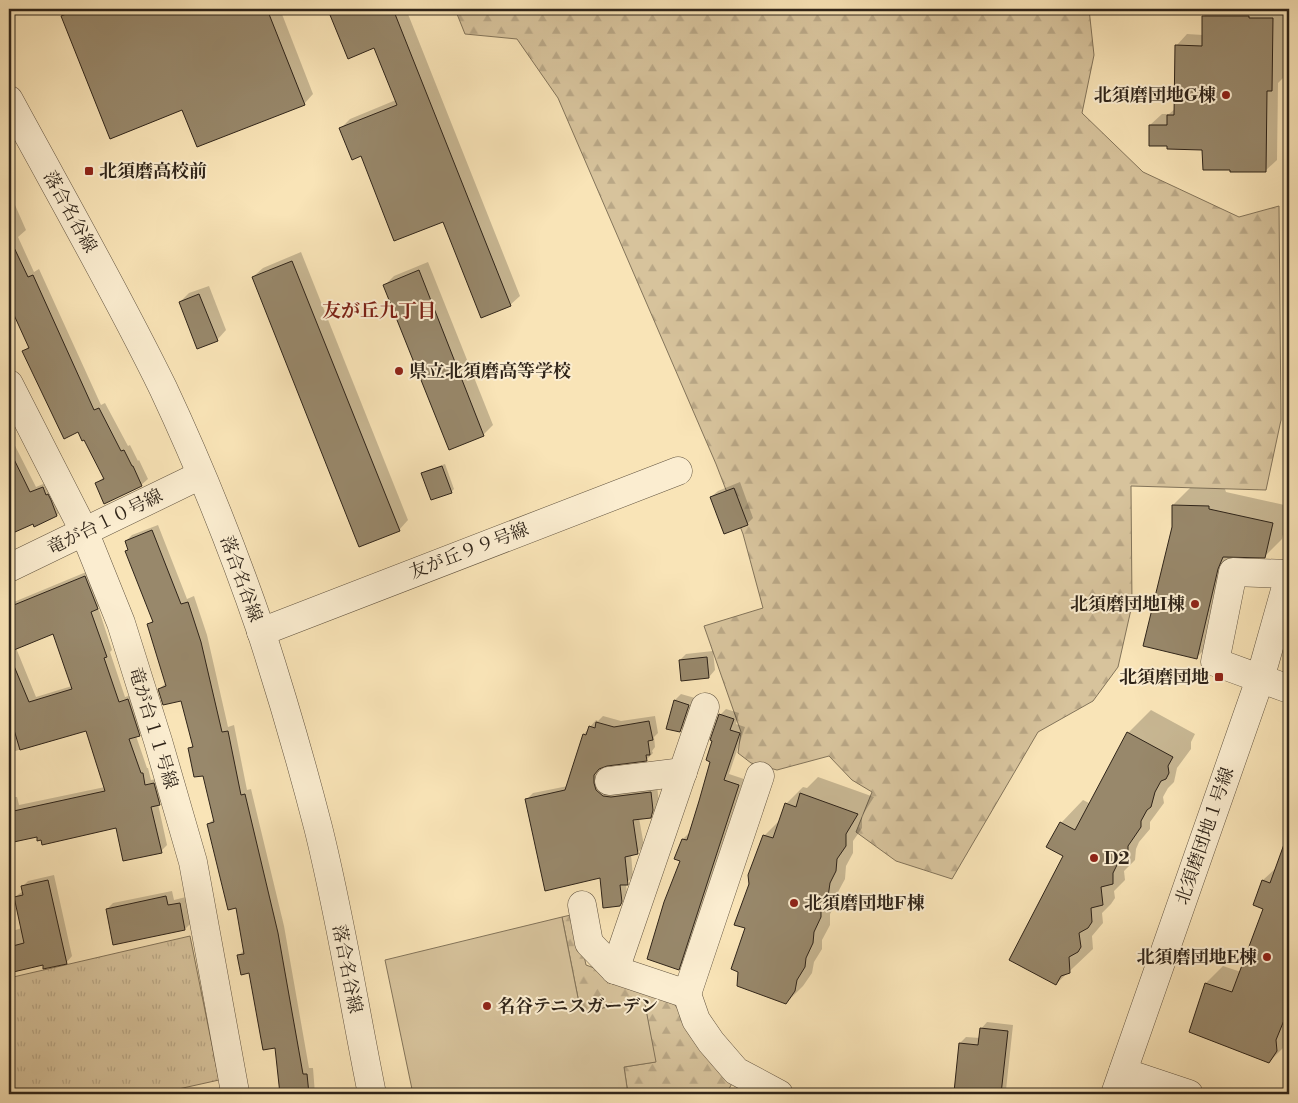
<svg xmlns="http://www.w3.org/2000/svg" width="1298" height="1103" viewBox="0 0 1298 1103" font-family="'Libre Bodoni','Noto Serif JP',serif">
  <style>
    .forest { fill: url(#forest-firs); stroke: #83745a }
    .park { fill: url(#park-tufts); stroke: #83745a }
    .garden { fill: #d7c39c; stroke: #83745a }
    .shadow { fill: #0003; fill-rule: evenodd }
    .building { fill: #98886b; stroke: #2f2419 }
    .lines { fill: none; stroke-linecap: round; stroke-linejoin: round }
    .minor-casing { stroke: #625440; stroke-width: 29 }
    .minor { stroke: #fbedd0; stroke-width: 28 }
    .poi-dot { fill: #8f2418; stroke: #fbedd0; stroke-width: 2 }
    .labels { text-anchor: middle; dominant-baseline: central; stroke-width: 4; stroke-linejoin: round; paint-order: stroke }
    .poi-label { font-size: 18px; font-weight: bold; fill: #2f2419; stroke: #fbedd0; text-anchor: start }
    .street-label { font-size: 18px; fill: #2f2419; stroke: #fbedd0 }
    .neighbourhood-label { font-size: 19px; font-weight: bold; fill: #7a1f14; stroke: #fbedd0 }
  </style>
  <defs>
    <pattern id="forest-firs" width="22" height="20" patternUnits="userSpaceOnUse" patternTransform="scale(1.25)"><rect width="22" height="20" fill="#d7c39c"/><path d="M5 1l3.5 6h-7zM16 11l3.5 6h-7z" fill="#b9a786"/></pattern>
    <pattern id="park-tufts" width="24" height="20" patternUnits="userSpaceOnUse" patternTransform="scale(1.25)"><rect width="24" height="20" fill="#d7c39c"/><path d="M3 7l-1-3M5 7V3M7 7l1-3M15 17l-1-3M17 17v-4M19 17l1-3" fill="none" stroke="#b9a786"/></pattern>
  </defs>
  <rect width="100%" height="100%" fill="#f9e4b7"/>
  <filter id="stains"><feTurbulence type="fractalNoise" baseFrequency=".004" numOctaves="4"/><feColorMatrix values="0 0 0 0 .2 0 0 0 0 .09 0 0 0 0 .02 0 0 0 .5 -.17"/></filter>
  <radialGradient id="worn" r=".72"><stop offset=".6" stop-color="#630" stop-opacity="0"/><stop offset="1" stop-color="#630" stop-opacity=".3"/></radialGradient>
  <!-- forest -->
  <g class="forest">
    <path d="M455 9H1089L1094 55 1082 113 1143 172 1239 217 1279 206 1281 420 1266 490 1131 486 1132 605 1118 667 1093 701 1038 732 952 879 896 861 856 832 872 792 852 780 829 756 777 770 751 763 738 753 741 732 704 626 763 608 743 534 716 464 558 98 517 39 465 34Z"/>
    <path d="M575 914 586 965 667 995 734 1080 726 1094H628L624 1067 655 1062 644 999 581 1013 562 917Z"/>
  </g>
  <!-- park -->
  <path class="park" d="M190 936 219 1080 156 1094H9V978Z"/>
  <!-- garden -->
  <path class="garden" d="M562 917 581 1013 644 999 656 1062 624 1067 628 1094H413L385 960Z"/>
  <!-- shadow -->
  <g class="shadow">
    <path d="M70 9H280L313 94 304 104 183 108 62 16Z"/>
    <path d="M338 9H406L520 296 510 305 444 220 362 155 341 128 350 119 396 100 375 47 332 15Z"/>
    <path d="M1211 9H1284L1283 78 1278 83 1277 160 1265 171 1231 169 1204 149 1168 145 1150 125 1162 114H1169L1176 108V46L1187 34 1203 35V17Z"/>
    <path d="M15 205 26 230 18 237 34 272 39 269 101 405 105 403 128 446 130 445 138 461 139 460 148 479 141 485 96 483 104 477 85 438 24 351 29 346 13 311 9 313V208Z"/>
    <path d="M301 252 408 520 399 530 253 277 263 268Z"/>
    <path d="M428 262 493 425 483 435 385 285 394 276Z"/>
    <path d="M209 286 226 330 217 340 180 302 189 293Z"/>
    <path d="M9 434 36 487 48 482 63 509 57 515 35 526 33 522 9 533Z"/>
    <path d="M445 464 454 489 451 492 423 474 425 471Z"/>
    <path d="M740 482 753 518 747 524 711 497 718 491Z"/>
    <path d="M1190 488 1225 489 1226 492 1289 506 1282 539 1265 556H1233L1214 640 1197 657 1173 527V505Z"/>
    <path d="M158 525 187 599 194 596 207 635 228 727 234 725 247 790 251 789 284 926 309 1068H313L315 1094H278L281 1093 276 1047 250 972 238 956 244 950 237 906 208 824 215 818 204 774 189 749 193 745 182 699 159 689 166 683 149 624 153 620 127 551 129 548 126 541 132 535Z"/>
    <path d="M91 570 104 601 98 607 112 650 110 652 125 697 135 694 145 728 136 736 147 768H148L151 780 160 778 166 797 158 804 167 845 161 851 117 826 42 839 38 836 9 842V780L13 797H17L19 805 105 787 86 729 9 753V604ZM54 632 72 686 36 697 16 648Z"/>
    <path d="M713 651 715 670 709 677 680 660 686 654Z"/>
    <path d="M681 694 695 698 686 725 679 731 668 728 675 700Z"/>
    <path d="M726 709 739 713 736 724 745 727 729 774 744 779 684 962 678 968 683 839 689 833 712 761 720 715Z"/>
    <path d="M1151 710 1195 734 1191 742V749L1177 768 1174 782 1168 788 1163 797 1164 803 1150 822V829L1139 842 1136 849 1135 860 1124 871 1125 880 1114 891 1115 898 1111 904 1102 913 1103 923 1092 936 1093 949 1056 984 1065 856 1061 823 1083 800 1091 804 1128 733Z"/>
    <path d="M603 716 621 721 655 716 658 733 654 737 655 747 652 751 653 753 647 759 606 764 600 768 599 777 657 786 659 803 656 810 650 816 639 818 644 846 638 852 631 854 633 877 626 883 627 895 620 905 601 877 527 799 533 793 568 786 584 734 596 720 598 721Z"/>
    <path d="M818 777 874 797 862 816V828L853 841V853L846 866 845 879 838 892V900L830 914V925L822 940V949L814 962 812 973 803 986 786 1003 746 928 749 876 765 835 781 819 786 804 803 787 807 788Z"/>
    <path d="M1289 834V1039L1286 1045 1269 1062 1191 1031 1206 983 1223 966 1241 972 1265 908 1255 904 1263 880 1277 867Z"/>
    <path d="M54 875 72 956 66 963H44L11 971 9 959V932L22 928 15 897 23 891 22 887 28 881Z"/>
    <path d="M172 891 174 900 186 897 191 923 185 929 107 909 113 903Z"/>
    <path d="M987 1022 1013 1025 1006 1090 1002 1094 955 1091 960 1043 966 1037 980 1038 981 1029Z"/>
  </g>
  <!-- building -->
  <g class="building">
    <path d="M79 9H267L305 105 197 147 182 110 110 139 61 16Z"/>
    <path d="M345 9H393L511 306 481 318 443 222 394 241 361 156 352 160 339 128 397 105 374 48 348 59 330 15Z"/>
    <path d="M1202 16H1249V18H1273L1272 91H1267L1266 172H1230V170H1203L1202 150 1167 149V146H1149V125H1167V115H1174L1175 45 1202 46Z"/>
    <path d="M9 237 28 277 33 275 94 410 99 408 121 451 124 450 132 466H133L142 486 104 504 95 483 104 479 84 440 82 441 78 432 64 439 22 351 29 348 9 304Z"/>
    <path d="M292 261 400 531 359 547 252 277Z"/>
    <path d="M419 270 484 436 449 450 383 285Z"/>
    <path d="M199 294 218 341 197 349 179 302Z"/>
    <path d="M9 449 30 492 43 487 46 495 48 494 51 500 57 516 34 527 33 524 15 532 9 518Z"/>
    <path d="M442 466 452 493 431 500 421 473Z"/>
    <path d="M734 488 748 525 724 534 710 497Z"/>
    <path d="M1172 505 1209 506V509L1273 523 1265 558 1223 557 1218 569 1197 659 1143 646 1172 527Z"/>
    <path d="M152 530 181 604 188 602 201 642 222 732 228 731 241 795 245 794 278 933 303 1074H307L309 1094H280L275 1048 263 1050 249 973 241 975 237 955 244 954 236 908 228 910 207 824 214 822 203 776 194 777 188 748 193 747 181 701 163 705 158 689 166 686 147 624 153 622 125 551 128 550 125 541Z"/>
    <path d="M85 576 98 609 91 612 107 657 104 658 119 702 128 699 140 736 129 739 141 773H143L145 785 154 783 160 805 151 807 162 853 123 861 116 828 42 845 41 840 37 841V837L9 843V812L105 791 86 731 20 750 9 713V654L29 702 72 689 53 634 9 652V607Z"/>
    <path d="M707 657 709 678 681 681 679 660Z"/>
    <path d="M674 700 689 705 680 732 666 729Z"/>
    <path d="M719 714 734 719 730 730 740 733 724 780 739 785 679 970 647 959 664 902 680 861 674 859 682 839 687 840 699 801 710 762 706 760 712 741 710 740Z"/>
    <path d="M649 721 653 740 648 741 650 755H646L647 761 607 766 599 769 594 775V783L596 790 603 796 611 797 651 792 653 810 651 818 633 820 638 854 625 857 628 885H620L622 902 620 906 603 908 600 878 545 891 525 799 565 790 583 734 586 735 589 726 595 728 596 722 614 727Z"/>
    <path d="M1127 732 1173 757 1168 766 1169 773 1166 779 1161 781 1155 792 1151 807 1147 810 1141 821V827L1128 846V854L1124 859 1119 861 1113 873V884L1101 887 1103 905 1091 908 1092 922 1088 928 1079 933 1081 947 1078 952 1069 957 1070 973 1061 976 1056 985 1009 960 1063 856 1046 847 1060 822 1075 830Z"/>
    <path d="M800 793 858 814 846 834V846L837 859 836 871 830 883 828 897 821 910V917L814 932 813 943 806 958 805 967 797 980 795 991 786 1004 737 986 738 972 731 969 745 928 734 925 749 884 748 875 763 835 773 838 785 803 796 807Z"/>
    <path d="M1287 836 1289 837V1008L1276 1040 1277 1051 1269 1063 1189 1032 1205 983 1232 992 1263 909 1253 905 1262 880 1270 883Z"/>
    <path d="M48 880 67 964 43 969V965L9 973V947L24 943 14 897 23 895 21 886Z"/>
    <path d="M166 896 168 905 180 903 185 930 113 945 106 909Z"/>
    <path d="M980 1028 1008 1031 1001 1094 954 1092 959 1043 978 1045Z"/>
  </g>
  <g class="lines">
    <defs>
      <g id="minor">
        <path d="M9 100C61 196 115 290 163 388 200 467 233 549 261 631 282 696 301 761 318 827 340 915 354 1005 372 1094"/>
        <path d="M9 384 84 531 121 623 158 741 193 862 235 1092"/>
        <path d="M9 568 201 475"/>
        <path d="M1289 574 1233 572 1215 662 1289 689"/>
        <path d="M261 632 678 471"/>
        <path d="M609 781 683 772"/>
        <path d="M582 905 589 943 615 970 687 994 696 1020 711 1042 736 1071 779 1094"/>
        <path d="M615 970 705 707"/>
        <path d="M687 994 760 776"/>
        <path d="M1123 1072 1189 1094"/>
        <path d="M1115 1094 1260 679 1289 576"/>
      </g>
    </defs>
    <!-- minor casing -->
    <use href="#minor" class="minor-casing"/>
    <!-- minor -->
    <use href="#minor" class="minor"/>
  </g>
  <!-- markers -->
  <g class="poi-dot">
    <circle cx="1226" cy="95" r="5"/>
    <rect x="84" y="166" width="10" height="10" rx="2.5"/>
    <circle cx="399" cy="371" r="5"/>
    <circle cx="1195" cy="604" r="5"/>
    <rect x="1214" y="672" width="10" height="10" rx="2.5"/>
    <circle cx="1094" cy="858" r="5"/>
    <circle cx="794" cy="903" r="5"/>
    <circle cx="1267" cy="957" r="5"/>
    <circle cx="487" cy="1006" r="5"/>
  </g>
  <g class="labels">
    <!-- poi labels -->
    <g class="poi-label">
      <text x="1216" y="95" text-anchor="end">北須磨団地G棟</text>
      <text x="99" y="171">北須磨高校前</text>
      <text x="409" y="371">県立北須磨高等学校</text>
      <text x="1185" y="604" text-anchor="end">北須磨団地I棟</text>
      <text x="1209" y="677" text-anchor="end">北須磨団地</text>
      <text x="1104" y="858">D2</text>
      <text x="804" y="903">北須磨団地F棟</text>
      <text x="1257" y="957" text-anchor="end">北須磨団地E棟</text>
      <text x="497" y="1006">名谷テニスガーデン</text>
    </g>
    <!-- street labels -->
    <g class="street-label">
      <text transform="translate(70 212) rotate(61)">落合名谷線</text>
      <text transform="translate(105 522) rotate(-26)">竜が台１０号線</text>
      <text transform="translate(469 551) rotate(-21)">友が丘９９号線</text>
      <text transform="translate(241 579) rotate(70)">落合名谷線</text>
      <text transform="translate(153 728) rotate(73)">竜が台１１号線</text>
      <text transform="translate(1205 836) rotate(-71)">北須磨団地１号線</text>
      <text transform="translate(347 969) rotate(79)">落合名谷線</text>
    </g>
    <!-- neighbourhood labels -->
    <g class="neighbourhood-label">
      <text x="379" y="311">友が丘九丁目</text>
    </g>
  </g>
  <!-- margin -->
  <rect width="1298" height="1103" fill="none" stroke="#f9e4b7" stroke-width="30"/>
  <rect x="10" y="10" width="1278" height="1083" fill="none" stroke="#2f2419" stroke-width="2.5"/>
  <rect x="15" y="15" width="1268" height="1073" fill="none" stroke="#2f2419"/>
  <rect width="100%" height="100%" filter="url(#stains)"/>
  <rect width="100%" height="100%" fill="url(#worn)"/>
</svg>
